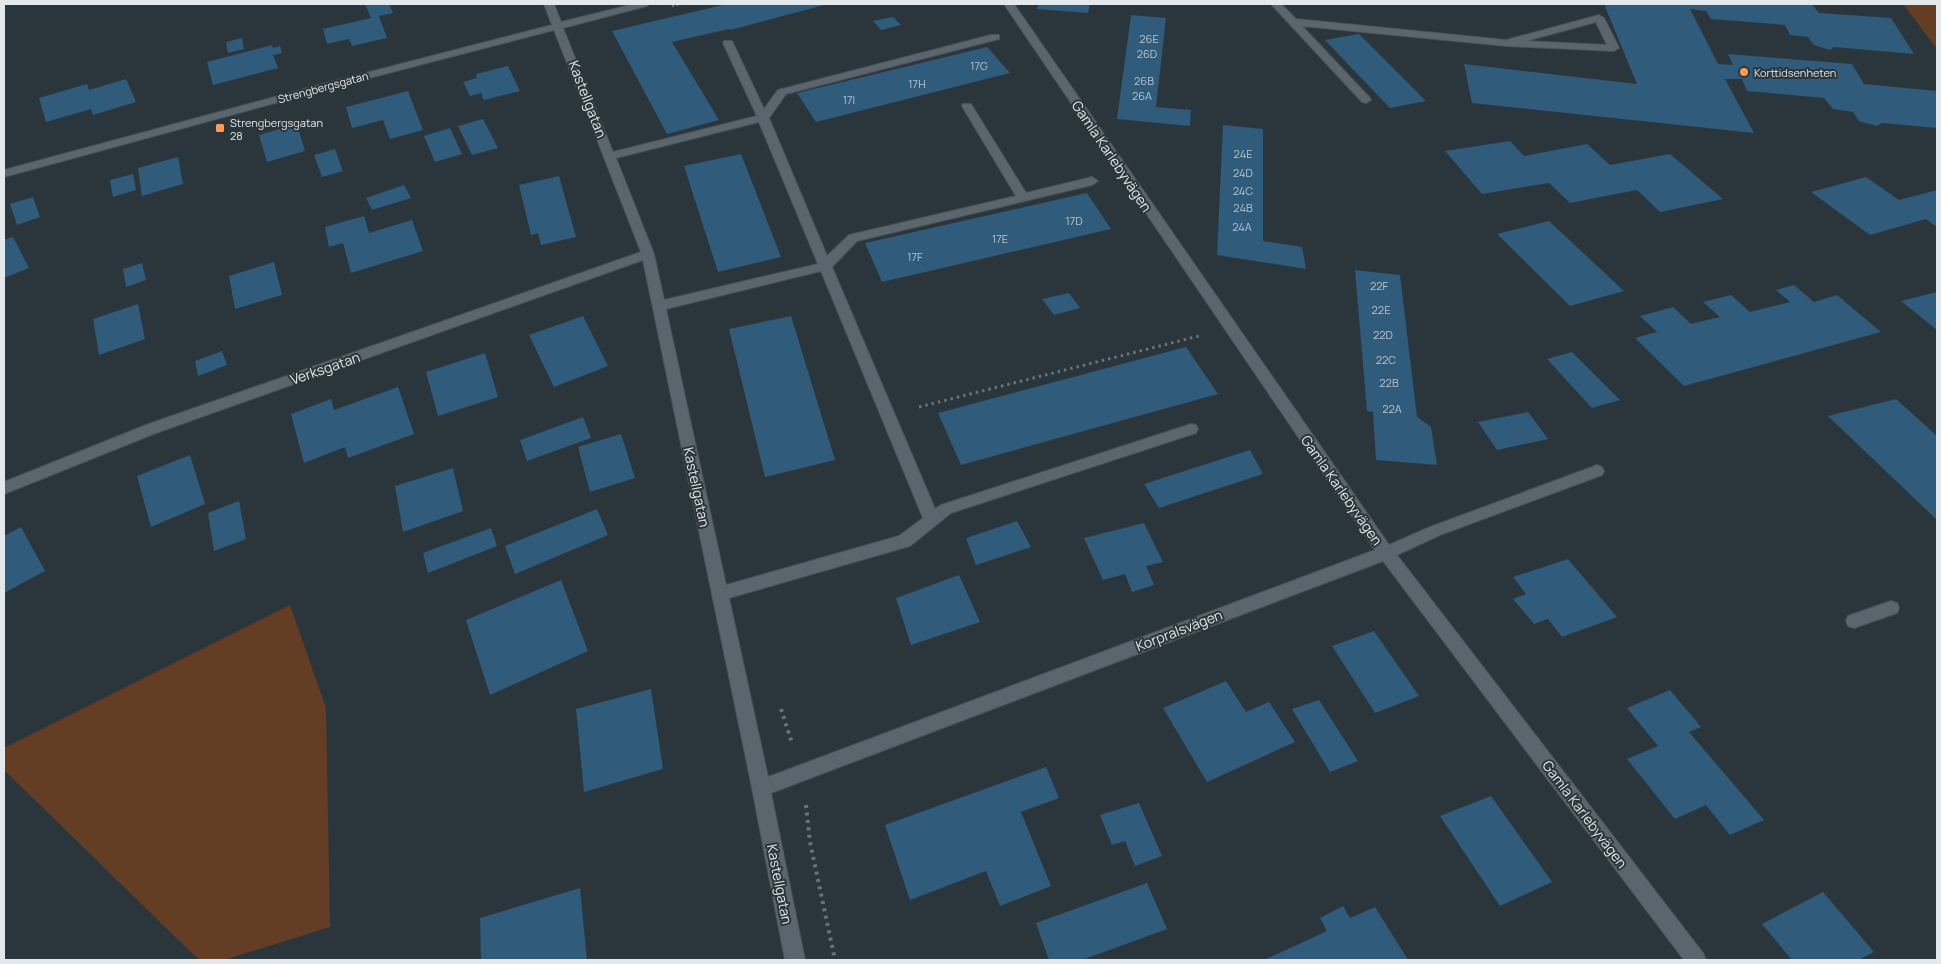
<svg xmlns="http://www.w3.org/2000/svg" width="1941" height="964" viewBox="0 0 1941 964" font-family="Manrope,sans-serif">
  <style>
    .green { fill: #633e24 }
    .building { fill: #305b7a }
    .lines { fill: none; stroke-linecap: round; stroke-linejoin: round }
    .minor-casing { stroke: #4a5157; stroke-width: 2 }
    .path-far2 { stroke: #6a7379; stroke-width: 2.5; stroke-dasharray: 2 2.5; stroke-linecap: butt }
    .path-far1 { stroke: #6a7379; stroke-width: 3; stroke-dasharray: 2.5 4; stroke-linecap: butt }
    .path { stroke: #6a7379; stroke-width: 4; stroke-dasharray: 3 4.5; stroke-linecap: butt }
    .minor { fill: #5b656d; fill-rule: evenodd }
    .poi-dot { fill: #fd9c55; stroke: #2b353c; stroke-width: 2 }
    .labels { text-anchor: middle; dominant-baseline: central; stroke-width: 4; stroke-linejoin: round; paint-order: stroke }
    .number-label { font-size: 11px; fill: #b6c5d0 }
    .far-poi-label { font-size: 11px; fill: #e2e8ec; stroke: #2b353c; text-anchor: start }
    .far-street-label { font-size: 11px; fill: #e2e8ec; stroke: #2b353c }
    .street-label { font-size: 14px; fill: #e2e8ec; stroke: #2b353c }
  </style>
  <rect width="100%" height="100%" fill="#2b353c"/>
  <!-- green -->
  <g class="green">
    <path d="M1903 4H1937V49Z"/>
    <path d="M290 605 326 708 330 927 224 960H199L4 770V748Z"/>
  </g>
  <!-- building -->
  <g class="building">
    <path d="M365 4H389L393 13 379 16 387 38 352 46 349 39 327 44 323 29 371 18Z"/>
    <path d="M727 4H828L730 30 729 29 672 42 719 120 667 134 612 31Z"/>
    <path d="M1039 4H1090L1088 13 1037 9Z"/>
    <path d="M1604 4H1812L1819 13 1891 18 1914 54 1834 47 1830 50 1814 45 1808 37 1790 35 1785 25 1711 19 1706 11 1690 9 1718 64 1733 65 1728 54 1852 64 1864 84 1937 91V128L1882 123 1877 126 1859 121 1853 112 1833 109 1824 98 1747 91 1742 79H1725L1754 133 1472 103 1464 64 1637 84Z"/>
    <path d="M1131 15 1166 18 1156 107 1191 110 1190 126 1117 119Z"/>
    <path d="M893 17 901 25 881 30 873 21Z"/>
    <path d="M1359 34 1426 101 1390 108 1325 40Z"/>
    <path d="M242 38 244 49 228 53 226 42Z"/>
    <path d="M272 45 273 48 280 46 282 53 273 55 278 68 213 85 207 62Z"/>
    <path d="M987 47 1010 73 816 122 797 93Z"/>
    <path d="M508 66 520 91 484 100 481 93 470 96 463 82 477 78 476 74Z"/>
    <path d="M126 79 136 102 93 115 91 109 46 122 39 98 87 84 89 90Z"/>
    <path d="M408 91 423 130 390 139 383 120 352 128 346 107Z"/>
    <path d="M483 119 498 148 472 155 458 126Z"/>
    <path d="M297 124 305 151 267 162 259 135Z"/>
    <path d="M1223 125 1263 129V241L1302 247 1306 269 1217 255Z"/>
    <path d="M450 128 462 154 435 162 424 136Z"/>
    <path d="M1510 141 1524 156 1587 144 1610 165 1670 154 1723 199 1660 212 1637 190 1570 203 1549 183 1482 194 1445 151Z"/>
    <path d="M335 149 343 171 322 177 314 155Z"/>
    <path d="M741 154 781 257 718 272 684 166Z"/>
    <path d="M178 157 183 184 142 196 138 168Z"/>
    <path d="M133 174 136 190 113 197 110 180Z"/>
    <path d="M559 176 576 237 541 245 538 233 531 235 519 185Z"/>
    <path d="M1866 177 1899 200 1937 190V227L1926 219 1870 235 1811 192Z"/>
    <path d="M404 185 411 198 372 210 366 198Z"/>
    <path d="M1087 193 1111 229 882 282 865 243Z"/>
    <path d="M33 197 40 217 17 225 10 204Z"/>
    <path d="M364 216 369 233 412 220 423 251 351 273 343 243 329 247 325 227Z"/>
    <path d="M1549 221 1624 291 1570 306 1497 234Z"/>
    <path d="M13 237 29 268 4 278V240Z"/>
    <path d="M274 262 282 295 235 309 229 276Z"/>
    <path d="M142 263 146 280 126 287 123 269Z"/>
    <path d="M1355 270 1400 275 1417 417 1431 427 1437 465 1376 460 1373 412 1367 411Z"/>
    <path d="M1794 285 1814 302 1837 295 1881 332 1684 386 1635 338 1657 332 1640 316 1673 307 1691 324 1720 317 1703 302 1731 295 1750 312 1790 302 1776 290Z"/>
    <path d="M1937 292V330L1901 301Z"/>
    <path d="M1069 293 1080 308 1054 315 1042 299Z"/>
    <path d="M138 304 145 339 99 355 93 319Z"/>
    <path d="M583 316 608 366 554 387 529 335Z"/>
    <path d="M791 316 835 460 765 477 729 329Z"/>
    <path d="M1186 347 1218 394 961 465 938 413Z"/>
    <path d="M222 351 227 365 198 376 195 361Z"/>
    <path d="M1572 352 1620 400 1592 408 1547 359Z"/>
    <path d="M485 353 498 397 438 416 426 372Z"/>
    <path d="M398 387 414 434 348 458 345 447 304 463 291 414 331 399 334 410Z"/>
    <path d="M1896 399 1937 436V520L1828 416Z"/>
    <path d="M1528 412 1548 439 1497 450 1478 422Z"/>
    <path d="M583 417 591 438 527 461 520 440Z"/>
    <path d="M621 434 635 478 590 492 578 447Z"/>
    <path d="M1250 450 1263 474 1159 508 1144 484Z"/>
    <path d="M190 455 205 504 151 527 137 476Z"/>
    <path d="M453 468 463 511 403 532 395 486Z"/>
    <path d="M239 501 246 539 214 551 208 513Z"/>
    <path d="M597 509 608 535 515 574 505 546Z"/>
    <path d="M1017 521 1031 547 976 565 966 538Z"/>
    <path d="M1144 523 1163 562 1146 566 1154 585 1132 592 1125 574 1103 580 1084 538Z"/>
    <path d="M21 527 45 571 4 593V536Z"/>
    <path d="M491 528 497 546 428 573 423 553Z"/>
    <path d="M1568 559 1617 617 1562 637 1548 619 1534 624 1513 599 1526 594 1513 577Z"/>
    <path d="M959 575 980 622 911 645 896 598Z"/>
    <path d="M561 580 588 651 490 695 466 620Z"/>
    <path d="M1374 631 1419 696 1375 713 1332 646Z"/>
    <path d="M1226 681 1246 712 1269 702 1295 742 1207 782 1163 708Z"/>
    <path d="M651 689 663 769 584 792 576 709Z"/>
    <path d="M1670 690 1701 727 1689 732 1764 820 1730 835 1706 805 1675 819 1627 759 1658 746 1627 708Z"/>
    <path d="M1319 700 1358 761 1330 772 1292 709Z"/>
    <path d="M1046 767 1059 798 1021 812 1051 886 1000 906 986 871 910 900 885 825Z"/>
    <path d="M1491 796 1552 882 1500 906 1440 816Z"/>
    <path d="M1139 803 1162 856 1135 866 1125 841 1112 845 1100 815Z"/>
    <path d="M1147 883 1167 929 1082 960H1049L1036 923Z"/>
    <path d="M580 888 587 960H481L480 918Z"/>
    <path d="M1823 892 1874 952 1859 960H1792L1762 924Z"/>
    <path d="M1343 906 1350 918 1375 907 1408 960H1264L1327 931 1320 918Z"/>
  </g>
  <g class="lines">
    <defs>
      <g id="minor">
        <path d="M544 4H554L561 22 634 4H649L647 6 563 28 613 152 757 116 723 43 724 41H732L733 43 764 109 778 90 991 35H999V39L786 94 769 118 827 256 849 235 1016 196 962 106 963 104H971L1026 193 1092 177 1098 181 1092 185 857 241 832 267 935 509 941 505 1191 424 1196 425 1198 429 1196 433 951 513 910 546 729 598 768 777 1375 550 1004 4H1014L1389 545 1430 527 1592 467 1597 465 1602 467 1604 471 1602 475 1440 535 1397 555 1703 953 1706 960H1684L1383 561 771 793 805 960H785L752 788 643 260 156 433 4 494V482L146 425 641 252 554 30 323 90 4 177V170L315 86 552 25ZM759 122 818 264 664 300 654 254 616 158ZM821 271 923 518 899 536 726 585 666 309Z"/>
        <path d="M1271 4H1281L1296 19 1506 40 1599 15 1604 18 1619 48 1614 51 1506 46 1302 26 1370 98 1371 100 1366 103 1362 102ZM1596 22 1607 45 1526 41Z"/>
        <path d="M1891 601 1897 603 1899 608 1897 613 1854 628 1848 626 1846 621 1848 616Z"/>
      </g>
    </defs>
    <!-- minor casing -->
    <use href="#minor" class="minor-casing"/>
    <!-- path-far2 -->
    <path class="path-far2" d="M672 6 681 4"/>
    <!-- path-far1 -->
    <path class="path-far1" d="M919 407 1199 336"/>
    <!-- path -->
    <g class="path">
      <path d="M781 709 792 743"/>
      <path d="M806 805 810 842 835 960"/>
    </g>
    <!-- minor -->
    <use href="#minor" class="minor"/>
  </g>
  <!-- markers -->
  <g class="poi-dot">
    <circle cx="1744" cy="72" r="5"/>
    <rect x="215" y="123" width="10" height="10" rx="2.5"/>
  </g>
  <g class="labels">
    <!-- number labels -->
    <g class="number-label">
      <text x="1149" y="38">26E</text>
      <text x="1147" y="53">26D</text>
      <text x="979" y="65">17G</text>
      <text x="1144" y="80">26B</text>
      <text x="917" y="83">17H</text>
      <text x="1142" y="95">26A</text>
      <text x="849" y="99">17I</text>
      <text x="1243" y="153">24E</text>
      <text x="1243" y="172">24D</text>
      <text x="1243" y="190">24C</text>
      <text x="1243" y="207">24B</text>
      <text x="1074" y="220">17D</text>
      <text x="1242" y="226">24A</text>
      <text x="1000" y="238">17E</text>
      <text x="915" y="256">17F</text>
      <text x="1379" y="285">22F</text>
      <text x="1381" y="309">22E</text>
      <text x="1383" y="334">22D</text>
      <text x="1386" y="359">22C</text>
      <text x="1389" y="382">22B</text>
      <text x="1392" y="408">22A</text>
    </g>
    <!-- far-poi labels -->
    <g class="far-poi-label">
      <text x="1754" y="72">Korttidsenheten</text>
      <text x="230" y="122">Strengbergsgatan<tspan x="230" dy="13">28</tspan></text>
    </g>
    <!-- far-street labels -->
    <g class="far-street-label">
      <text transform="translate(323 87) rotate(-15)">Strengbergsgatan</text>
    </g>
    <!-- street labels -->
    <g class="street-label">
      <text transform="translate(588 99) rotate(69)">Kastellgatan</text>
      <text transform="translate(1112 156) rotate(56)">Gamla Karlebyvägen</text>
      <text transform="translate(325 368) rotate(-19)">Verksgatan</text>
      <text transform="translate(697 487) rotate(78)">Kastellgatan</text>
      <text transform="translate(1342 490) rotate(55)">Gamla Karlebyvägen</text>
      <text transform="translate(1179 630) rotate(-21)">Korpralsvägen</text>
      <text transform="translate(1585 814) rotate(53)">Gamla Karlebyvägen</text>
      <text transform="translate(780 884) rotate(79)">Kastellgatan</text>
    </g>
  </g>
  <!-- border -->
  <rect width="1941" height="964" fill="none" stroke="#e2e8ec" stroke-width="10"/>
</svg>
